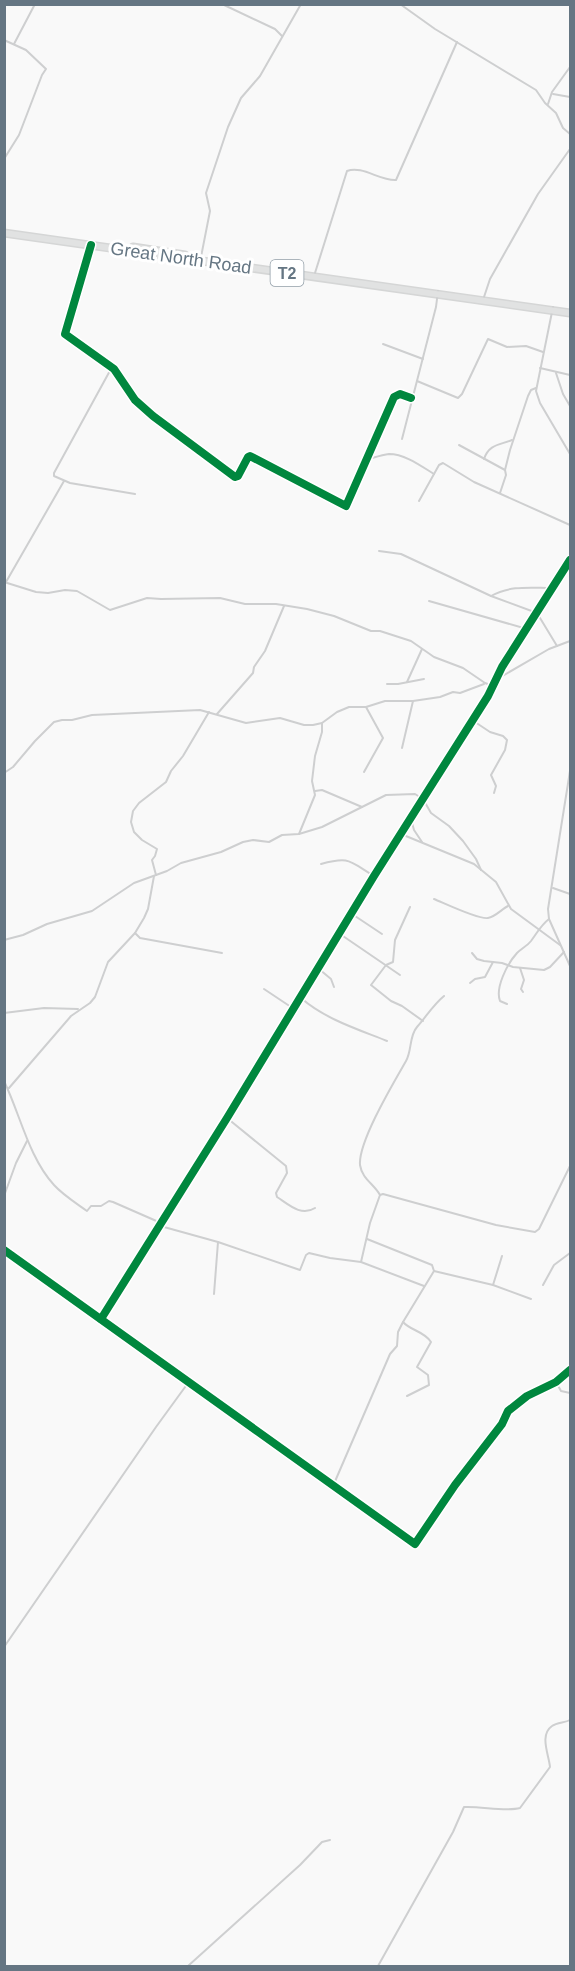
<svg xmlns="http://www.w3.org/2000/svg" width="575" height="1971" viewBox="0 0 575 1971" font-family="Arial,sans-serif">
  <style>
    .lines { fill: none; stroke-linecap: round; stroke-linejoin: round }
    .highway-casing { stroke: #d5d6d6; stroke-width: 9 }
    .street { stroke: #cecfd0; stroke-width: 2 }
    .highway { stroke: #e1e2e2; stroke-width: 6 }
    .cycleway-casing { stroke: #fff; stroke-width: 11 }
    .cycleway { stroke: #00873e; stroke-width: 8 }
    .labels { text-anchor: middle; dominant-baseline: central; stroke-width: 6; stroke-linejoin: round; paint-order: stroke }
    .shield { fill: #fff; stroke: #939fa8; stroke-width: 1.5 }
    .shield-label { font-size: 16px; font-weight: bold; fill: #657683 }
    .street-label { font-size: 18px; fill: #657683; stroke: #fff }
  </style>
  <rect width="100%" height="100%" fill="#f9f9f9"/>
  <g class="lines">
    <defs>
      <g id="highway">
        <path d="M4 233 570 313"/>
        <path d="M133 247 185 255"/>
      </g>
    </defs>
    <!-- highway casing -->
    <use href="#highway" class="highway-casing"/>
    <!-- street -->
    <g class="street">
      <path d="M222 4 275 29 282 36"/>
      <path d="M400 4 435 29 536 90 545 103 556 113 563 128 570 134"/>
      <path d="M4 40 26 50 46 69 42 75 19 135 4 159"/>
      <path d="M14 44 35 4"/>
      <path d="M553 94 570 97"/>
      <path d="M548 104 552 92 570 67"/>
      <path d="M91 248 65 334 114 369 135 400 153 416 235 477 238 476 248 457 250 456 346 506 394 397 400 394 411 398"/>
      <path d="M201 257 210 211 206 193 228 127 241 98 260 76 301 4"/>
      <path d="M315 273 347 171C362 165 380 181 396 180L457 42"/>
      <path d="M484 297 490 279 538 194 570 149"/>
      <path d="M553 307 536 391 540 403 570 454"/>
      <path d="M383 344 423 359"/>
      <path d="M112 367 54 473V476L70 483 135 494"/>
      <path d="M540 368 570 375"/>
      <path d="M556 373 563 394 570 406"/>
      <path d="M417 381 458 398 462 394 488 339 507 347 526 346 543 352"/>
      <path d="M402 439 436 307 438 291"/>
      <path d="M459 445 505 470"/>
      <path d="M484 459C489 444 500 445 512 440"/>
      <path d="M365 460C373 458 381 455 389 454 405 454 421 466 434 474"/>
      <path d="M500 493 506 475 505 470 510 450 528 396 531 390 536 388"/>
      <path d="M419 501 439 465 443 463 474 482 570 525"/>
      <path d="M379 551 401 554 491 596 537 613 557 646"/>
      <path d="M4 582 36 592 48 593 65 590 77 591 110 610 147 598 161 599 220 598 245 604H276L307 609 334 616 371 631H380L411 641 434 657 463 668 485 683 493 686"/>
      <path d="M6 582 64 481"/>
      <path d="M491 596C510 585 531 588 552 588"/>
      <path d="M429 601 527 629"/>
      <path d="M499 678 549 649 570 641"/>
      <path d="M407 682 422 649"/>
      <path d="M387 684H398L424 679"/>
      <path d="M217 714 253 673 254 667 265 651 284 606"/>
      <path d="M472 720 490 732 503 736 507 740 505 750 491 775 496 786 494 793"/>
      <path d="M402 748 413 701"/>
      <path d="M570 771 548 909 549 919 570 966"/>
      <path d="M364 772 383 738 366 707"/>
      <path d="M4 773 13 767 35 741 54 722 62 720H72L92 715 200 710 246 723 280 718 304 725H313L322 723 337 712 349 707H366L385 701H413L440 697 453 692 460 693 484 684"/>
      <path d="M315 791 322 790 362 807"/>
      <path d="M411 819 414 830 422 842"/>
      <path d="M299 834 315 795 312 781 315 756 322 732V723"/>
      <path d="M401 834 474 864 496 882 511 909 560 945"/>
      <path d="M321 864C350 856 349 861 374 876"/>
      <path d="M156 875 152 860 155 856 157 849 142 840 134 832 131 822 133 811 139 803 166 782 171 771 183 756 209 712"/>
      <path d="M553 888 570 894"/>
      <path d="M434 899C444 903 479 920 488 918 495 917 502 909 508 906"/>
      <path d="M410 907 395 940 393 962 386 965 371 985 391 1001 402 1006 423 1021"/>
      <path d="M352 914 382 934"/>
      <path d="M135 933 140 938 222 953"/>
      <path d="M340 934 400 975"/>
      <path d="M4 940 23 935 47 924 92 911 134 883 167 871 181 863 221 852 243 842 253 840 269 842 282 835 299 834 322 827 386 795 415 794 423 799 431 813 449 826 463 841 476 859 481 870"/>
      <path d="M472 953 477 959 484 961 502 963 513 967 544 970 550 967 564 952"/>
      <path d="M520 968 524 980 521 989 523 992"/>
      <path d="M319 969 331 979 334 987"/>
      <path d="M470 983 475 979 485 977 493 962"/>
      <path d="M264 989 294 1009"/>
      <path d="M301 998C325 1019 357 1029 387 1041"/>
      <path d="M507 1004 500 1001C495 988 507 964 517 953 521 949 527 946 531 941 537 933 541 925 549 919"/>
      <path d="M4 1013 44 1008 78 1009"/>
      <path d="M4 1081C20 1114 29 1158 54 1185 63 1195 76 1203 87 1211L91 1206H101L109 1201 113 1202 161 1223 164 1227 218 1242 214 1294"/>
      <path d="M9 1088 71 1016 90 1003 95 997 108 962 135 933 144 918 148 909 154 876"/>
      <path d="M227 1118 286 1166 287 1173 276 1193 277 1197C288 1204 301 1217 315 1208"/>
      <path d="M380 1195C374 1184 362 1179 360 1165 358 1142 394 1082 406 1061 412 1051 409 1036 417 1027 426 1017 433 1005 444 996"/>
      <path d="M4 1196 16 1163 27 1141"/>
      <path d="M218 1242 300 1270 306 1255 309 1253 330 1258 361 1262 424 1286"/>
      <path d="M4 1250 415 1544 455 1485 502 1424 508 1411 527 1396 556 1382 570 1370"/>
      <path d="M361 1262 370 1223 380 1195 383 1194 496 1225 535 1232 539 1229 570 1166"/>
      <path d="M434 1271 493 1285 531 1299"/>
      <path d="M493 1285 502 1256"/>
      <path d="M543 1285 554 1265 570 1253"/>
      <path d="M101 1319 227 1118 374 876 488 696 502 667 570 560"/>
      <path d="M403 1322C411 1331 424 1331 431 1342L417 1367 428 1375 429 1385 407 1396"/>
      <path d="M556 1382 561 1391 570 1393"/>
      <path d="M333 1486 390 1354 397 1346 398 1332 403 1322 434 1271 432 1265 367 1239"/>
      <path d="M4 1647 156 1427 188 1383"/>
      <path d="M188 1966 300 1865 322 1842 330 1840"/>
      <path d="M378 1966 453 1832 464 1807C481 1806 506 1812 520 1808L550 1767C549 1755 539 1735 552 1726 557 1722 565 1723 570 1720"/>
    </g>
    <!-- highway -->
    <use href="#highway" class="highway"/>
    <defs>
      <g id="cycleway">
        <path d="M91 245 65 334 114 369 135 400 153 416 235 477 238 476 248 457 250 456 346 506 394 397 400 394 411 398"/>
        <path d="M4 1250 415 1544 455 1485 502 1424 508 1411 527 1396 556 1382 570 1370"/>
        <path d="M101 1319 227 1118 374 876 488 696 502 667 570 560"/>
      </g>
    </defs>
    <!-- cycleway casing -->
    <use href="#cycleway" class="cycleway-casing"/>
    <!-- cycleway -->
    <use href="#cycleway" class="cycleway"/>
  </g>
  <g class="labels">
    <!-- shield labels -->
    <rect class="shield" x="270.5" y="260" width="33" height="26" rx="4.5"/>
    <g class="shield-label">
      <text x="287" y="273">T2</text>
    </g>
    <!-- street labels -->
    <g class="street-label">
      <text transform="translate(181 258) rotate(8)">Great North Road</text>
    </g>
  </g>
  <!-- border -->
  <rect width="575" height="1971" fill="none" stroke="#657683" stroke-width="12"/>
</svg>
